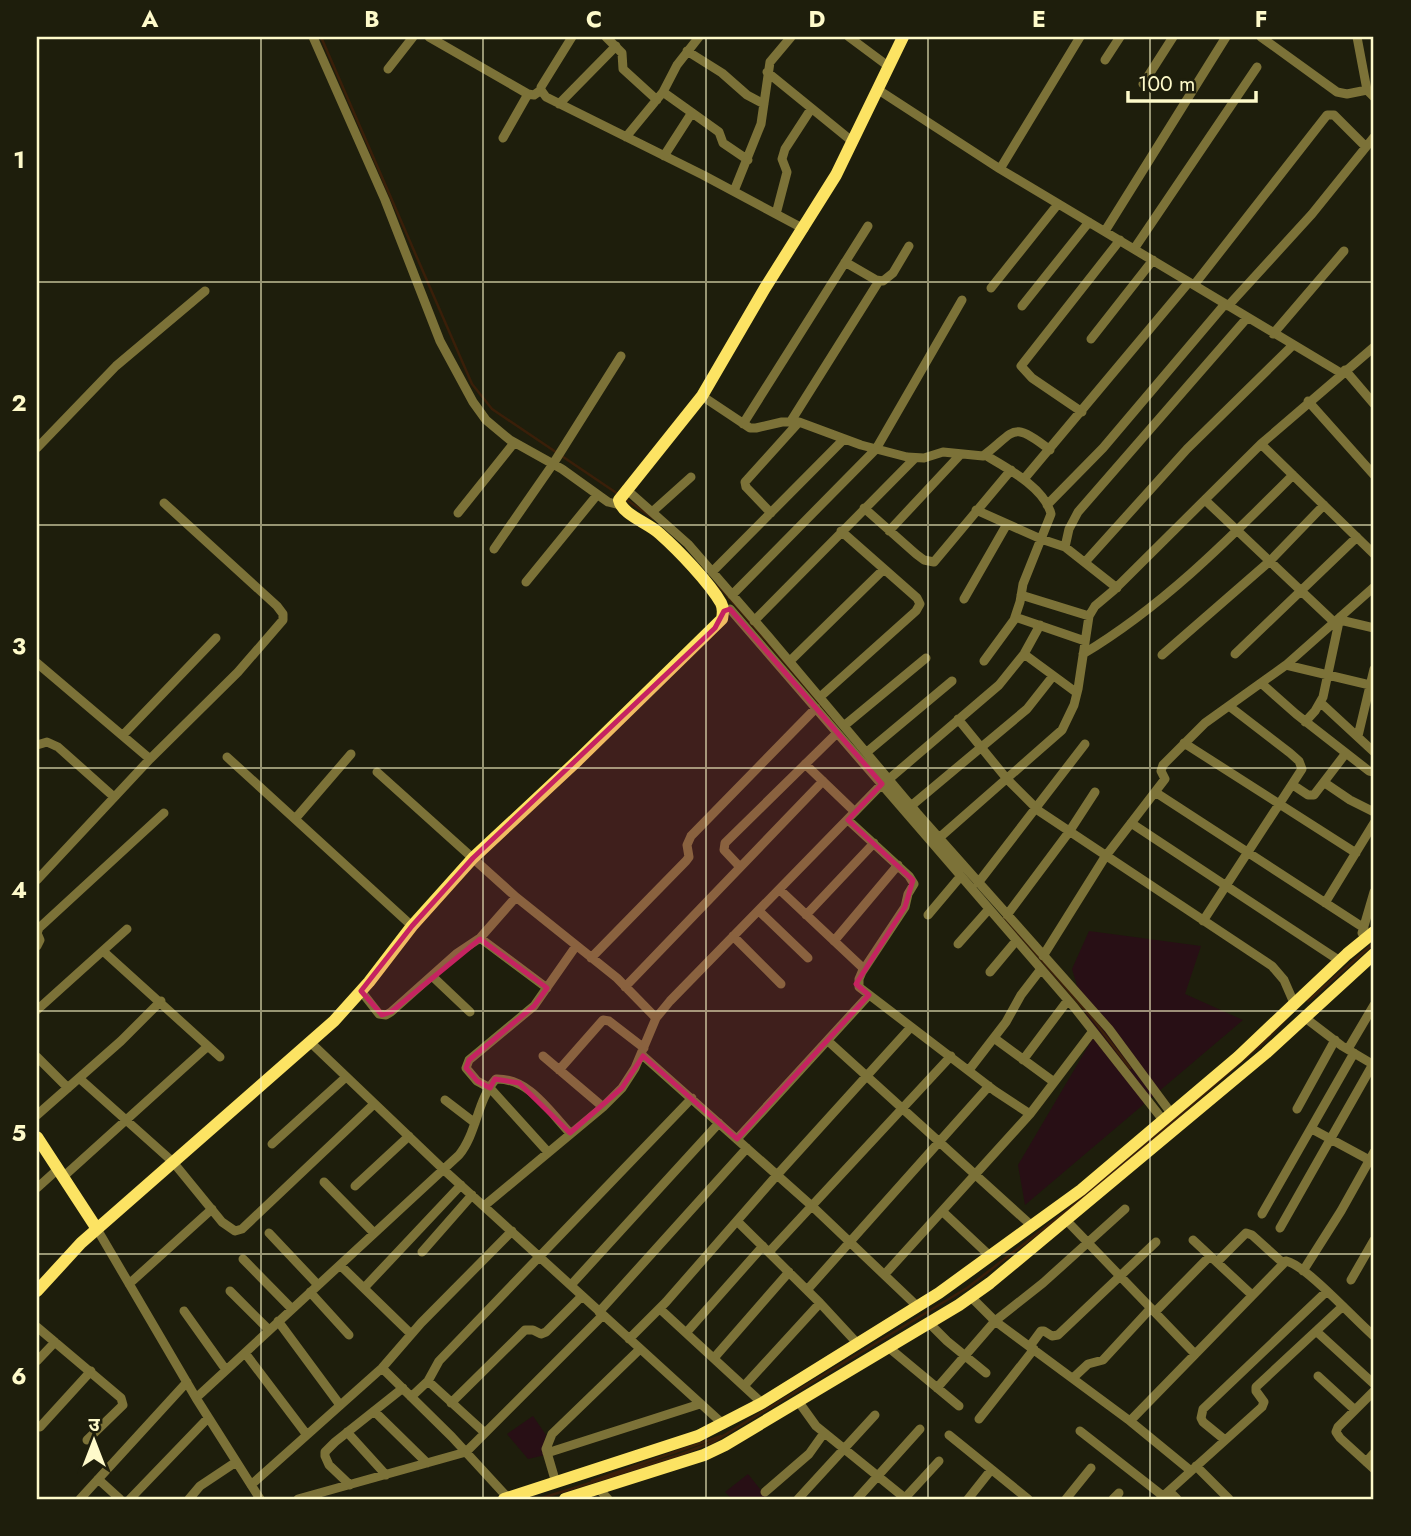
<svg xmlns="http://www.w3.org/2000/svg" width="1411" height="1536" font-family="Jost,'Noto Sans Devanagari',sans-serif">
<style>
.green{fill:#280f15}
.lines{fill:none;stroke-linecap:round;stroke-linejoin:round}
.stream{stroke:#3a1f09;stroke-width:2.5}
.street{stroke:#7c7238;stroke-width:9}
.secondary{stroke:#fce363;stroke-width:12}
.marked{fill:#c52361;fill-opacity:0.2;stroke:#c52361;stroke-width:5;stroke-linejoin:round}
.grid{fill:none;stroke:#fefaca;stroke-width:2;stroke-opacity:0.55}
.neatline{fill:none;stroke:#fefaca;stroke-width:2.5}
.grid-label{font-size:23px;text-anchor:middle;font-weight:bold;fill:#fefaca}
</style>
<rect width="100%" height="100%" fill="#1e1e0c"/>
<path class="green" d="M1089 931 1201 946 1185 994 1243 1020 1025 1205 1018 1165 1093 1038 1072 969Z
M533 1416 546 1435 544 1443 545 1455 528 1459 507 1434Z
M748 1474 768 1499H732L725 1492Z"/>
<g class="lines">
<path class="stream" d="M321 37 472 384 492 409 618 494
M624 498 653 518
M718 585 837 724
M1004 917 1092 1018 1130 1068
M1308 1001 1374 943
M592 1481 721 1436
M542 1498 679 1455 713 1442 967 1288 1069 1209 1142 1148 1266 1040 1286 1019"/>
<path class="street" d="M313 37 385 200 440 341 473 402 486 420 510 440 562 469 608 502 620 505
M429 37 528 94 534 95 541 90
M572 37 541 87V90L546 97 703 175 804 229
M606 37 622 53 623 69 657 100
M849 37 888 66
M1261 37 1337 92 1347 94 1367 90
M1357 37 1367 90 1374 97
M687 51 722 73 747 95 764 104
M1105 60 1120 37
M388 69 413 37
M767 72 853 142
M1143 84 1173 37
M877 89 1000 169 1341 373
M663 92 719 132 723 143 748 160
M559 104 616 46
M626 137 663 92 677 65 699 37
M503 138 528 94
M664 156 691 114
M1000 169 1080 37
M734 191 761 124 770 62 791 37
M776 214 787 172 782 159 785 149 811 109
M1105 231 1226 37
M1134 249 1257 67
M845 262 876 280 883 281 893 273 909 246
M1194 285 1327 115H1334L1366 147
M991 288 1058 204
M1022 306 1089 222
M1228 306 1312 214 1374 137
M1273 334 1344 251
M1091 339 1153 260
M1345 370 1374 404
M702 396 750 428H756L782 422H799L861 445 907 457 924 458 943 452 983 456C1015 433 1010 418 1050 450
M1308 401 1374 475
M1082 412 1032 378 1021 366 1120 240
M791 421 879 281
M743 424 868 226
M1261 444 1374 554
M37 448 116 366 205 291
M1024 479 1189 282
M626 489 688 544 768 636 917 813 1109 1029 1171 1113
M1205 500 1334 622
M1047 505 1103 448 1225 304
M864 508 916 554 924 560 934 562 1011 470
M976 510 1041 539 1065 547 1117 588
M652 512 691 477
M458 513 514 443
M771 513 746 487 745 482 799 422
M889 531 960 455
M1065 547 1069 529 1078 512 1247 318
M494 549 553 464 621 356
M1086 561 1187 449 1293 345
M712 572 844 439
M526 582 597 495
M732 595 876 449 962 300
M1021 595 1089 616
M964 599 1007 524
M730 609 1074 1007 1163 1120
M1015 617 1085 641
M1340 620 1374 628
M754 621 915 458
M1024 654 1077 693
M1083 654C1163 606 1228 540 1293 475
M1235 654 1357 537
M1162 655 1270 561 1324 505
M790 661 884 569
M984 661 1014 620 1020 602 1023 584 1051 514C1045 488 1007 468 985 455
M37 663 150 759
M1286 665 1374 686
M1261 683 1296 714 1369 771 1374 772
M820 697 916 611 920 604 917 598 841 531
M1321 703 1374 752
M958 719 1007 779 1039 811 1272 966 1284 980 1294 1003
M1305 722 1315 711 1323 697 1340 617
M845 725 926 658
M123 735 216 638
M1358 736 1374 669
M1184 743 1356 853
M37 745 47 742 58 747 114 797
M867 752 952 681
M227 757 412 926
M805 764 855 812
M377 772 516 897 617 978 656 1018
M889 779 999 685 1024 654 1040 625
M1325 783 1350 800 1374 812
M1293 785 1308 795H1314L1346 753
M1155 792 1364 928
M911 806 1027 709 1053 676
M295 819 351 754
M848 820 909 876 914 884 908 894 905 907 862 972 859 979V987L995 1091 1030 1114
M1131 823 1340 961
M939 838 1062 730 1074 705 1078 689 1089 616 1095 606 1114 590 1261 444 1374 347
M740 867 724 850 725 843 837 733
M37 880 150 759 238 672 283 620V614L277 606 164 503
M978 883 1085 744
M780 890 864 969
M1325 903 1374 823
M759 911 808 958
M806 915 874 843
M928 915 960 877
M1007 915 1069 832 1095 792
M1203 921 1302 769 1299 761 1290 753 1229 706
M37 933 39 928 164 813
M37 933 40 940 37 946
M1362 933 1374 892
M733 936 781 984
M480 938 547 988
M834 941 898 865
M958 944 989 909
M103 951 220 1057
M1043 956 1105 857 1165 779 1161 771 1163 765 1205 723 1286 665 1374 587
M591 958 686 861 689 857 687 845 691 836 816 708
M990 972 1016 941
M432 976 470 1012
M625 987 823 781
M361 991 379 1014 386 1015 391 1012 456 954 480 938 516 897
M37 1010 127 929
M1304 1017 1342 1046 1374 1065
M994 1038 1054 1082
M828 1041 1032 1226
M310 1042 444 1170 723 1424 720 1425
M1348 1049 1374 1005
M641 1054 813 1207 917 1306
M543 1056 603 1107
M37 1057 68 1088
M1023 1060 1068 1000
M559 1070 603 1020 609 1021 644 1048
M969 1070 1006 1022 1021 995 1041 969
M79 1078 173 1162 222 1222 235 1231 242 1229 374 1104
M445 1100 475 1123
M1297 1109 1335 1040
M37 1115 121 1041 161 1001
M1312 1129 1373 1162
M737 1139 869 995
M272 1144 346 1077
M547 1151 490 1088 477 1081 466 1068 469 1060 534 1006 576 946
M63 1177 208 1046
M324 1182 374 1233
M355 1186 409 1136
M37 1188 58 1169
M484 1206 603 1107 622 1088 635 1068 656 1018 670 1001 882 784
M942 1211 990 1256
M1262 1214 1354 1053
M737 1221 820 1303 857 1343
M1067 1221 1195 1354
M1280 1228 1373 1064
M97 1229 196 1398 260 1499
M269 1233 318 1285
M1193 1240 1252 1295
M422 1252 472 1195
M769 1252 951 1056
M243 1259 292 1309
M1217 1262 1246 1233 1252 1235 1283 1263
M340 1265 411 1334
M1303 1271 1341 1211 1374 1152
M885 1274 1030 1114 1093 1031
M1351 1280 1374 1240
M129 1284 212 1209
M571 1285 719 1123
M364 1288 461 1185
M807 1290 989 1086
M230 1291 269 1330
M310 1292 349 1335
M971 1297 995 1321 1130 1421 1191 1471
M660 1309 762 1403
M184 1311 226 1370
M599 1312 747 1148
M1155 1312 1210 1256
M278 1321 340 1405
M929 1323 947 1341 986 1373
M37 1327 121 1398 123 1405 87 1440
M1316 1331 1374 1384
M686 1333 763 1246
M629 1339 666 1302 777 1175 911 1027
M1030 1346 1041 1331H1044L1052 1336 1058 1335 1156 1242
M888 1347 959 1406
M245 1353 307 1435
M714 1358 789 1272
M37 1361 55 1342
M382 1368 452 1437 508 1498
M1318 1376 1355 1410
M1073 1378 1088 1364 1103 1360 1151 1308
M428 1381 485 1433
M744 1386 820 1303
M937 1388 995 1321 1043 1283 1125 1209
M1374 1391 1338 1427 1336 1432 1340 1438 1374 1469
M411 1397 428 1381 439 1361 692 1098
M196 1398 459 1155C477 1133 477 1100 496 1079 529 1078 549 1111 570 1133
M798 1401 816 1426 906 1499
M451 1403 525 1330H533L541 1334 546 1332 582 1296
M374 1411 427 1463
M979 1419 1034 1349
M1130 1421 1286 1261C1306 1265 1355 1320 1374 1336
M40 1427 91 1371
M1080 1431 1163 1496
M347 1432 386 1475
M949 1435 1028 1499
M1225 1440 1203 1422 1201 1418 1203 1409 1327 1291
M547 1453 700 1404
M1366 1462 1374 1453
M1196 1466 1229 1499
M98 1479 120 1499
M556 1483 546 1449 552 1434 640 1349
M251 1485 382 1368 421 1323 512 1231
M350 1485 329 1465 325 1456V1452L335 1442 403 1388
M599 1489 608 1499
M1169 1491 1177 1499
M765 1492 809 1454 824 1433
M80 1499 187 1382
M130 1499 208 1418
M189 1499 200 1486 236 1462
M298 1499 466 1452 603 1315
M798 1499 875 1415
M857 1499 920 1429
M904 1499 939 1461
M968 1499 991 1470
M1066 1499 1091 1468
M1113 1499 1119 1493
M1160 1499 1262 1407 1264 1402 1256 1391V1387L1343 1306"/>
<path class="secondary" d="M37 1137 97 1229
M37 1291 81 1243 334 1021 369 982 412 926 473 858 578 760 722 619C723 613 724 609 721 603 709 582 678 550 660 534 649 523 622 515 619 500L702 396 765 288 836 175 903 37
M504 1499 698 1436 762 1403 939 1293 1081 1190 1238 1057 1347 954 1374 932
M565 1499 704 1455 725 1445 959 1305 990 1283 1266 1053 1374 954"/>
</g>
<path class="marked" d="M730 609 882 784 848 820 913 880 905 907 856 984 869 995 737 1139 643 1056 622 1088 570 1133 519 1083 495 1079 490 1088 477 1081 466 1068 469 1060 534 1006 547 988 480 939 391 1012 382 1015 361 991 412 926 473 858 715 628 724 611Z"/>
<path class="grid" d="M261 37V1499M483 37V1499M706 37V1499M928 37V1499M1150 37V1499M37 282H1374M37 525H1374M37 768H1374M37 1011H1374M37 1254H1374"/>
<rect width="1411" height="1536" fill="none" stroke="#1e1e0c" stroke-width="77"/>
<g transform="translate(94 1441)" stroke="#1e1e0c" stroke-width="5" paint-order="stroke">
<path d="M0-5L12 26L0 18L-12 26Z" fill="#fefaca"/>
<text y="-10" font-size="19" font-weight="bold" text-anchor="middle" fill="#fefaca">उ</text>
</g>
<path d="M1128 91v10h128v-10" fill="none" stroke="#fefaca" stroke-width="3.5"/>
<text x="1138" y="91" font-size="21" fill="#fefaca" stroke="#1e1e0c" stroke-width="5" paint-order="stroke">100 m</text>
<rect x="38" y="38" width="1334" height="1460" class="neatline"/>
<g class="grid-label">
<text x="150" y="27">A</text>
<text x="372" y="27">B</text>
<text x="594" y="27">C</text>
<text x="817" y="27">D</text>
<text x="1039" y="27">E</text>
<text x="1261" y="27">F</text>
<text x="19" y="168">1</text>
<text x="19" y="411">2</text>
<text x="19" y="654">3</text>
<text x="19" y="898">4</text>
<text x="19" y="1141">5</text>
<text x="19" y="1384">6</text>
</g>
</svg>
